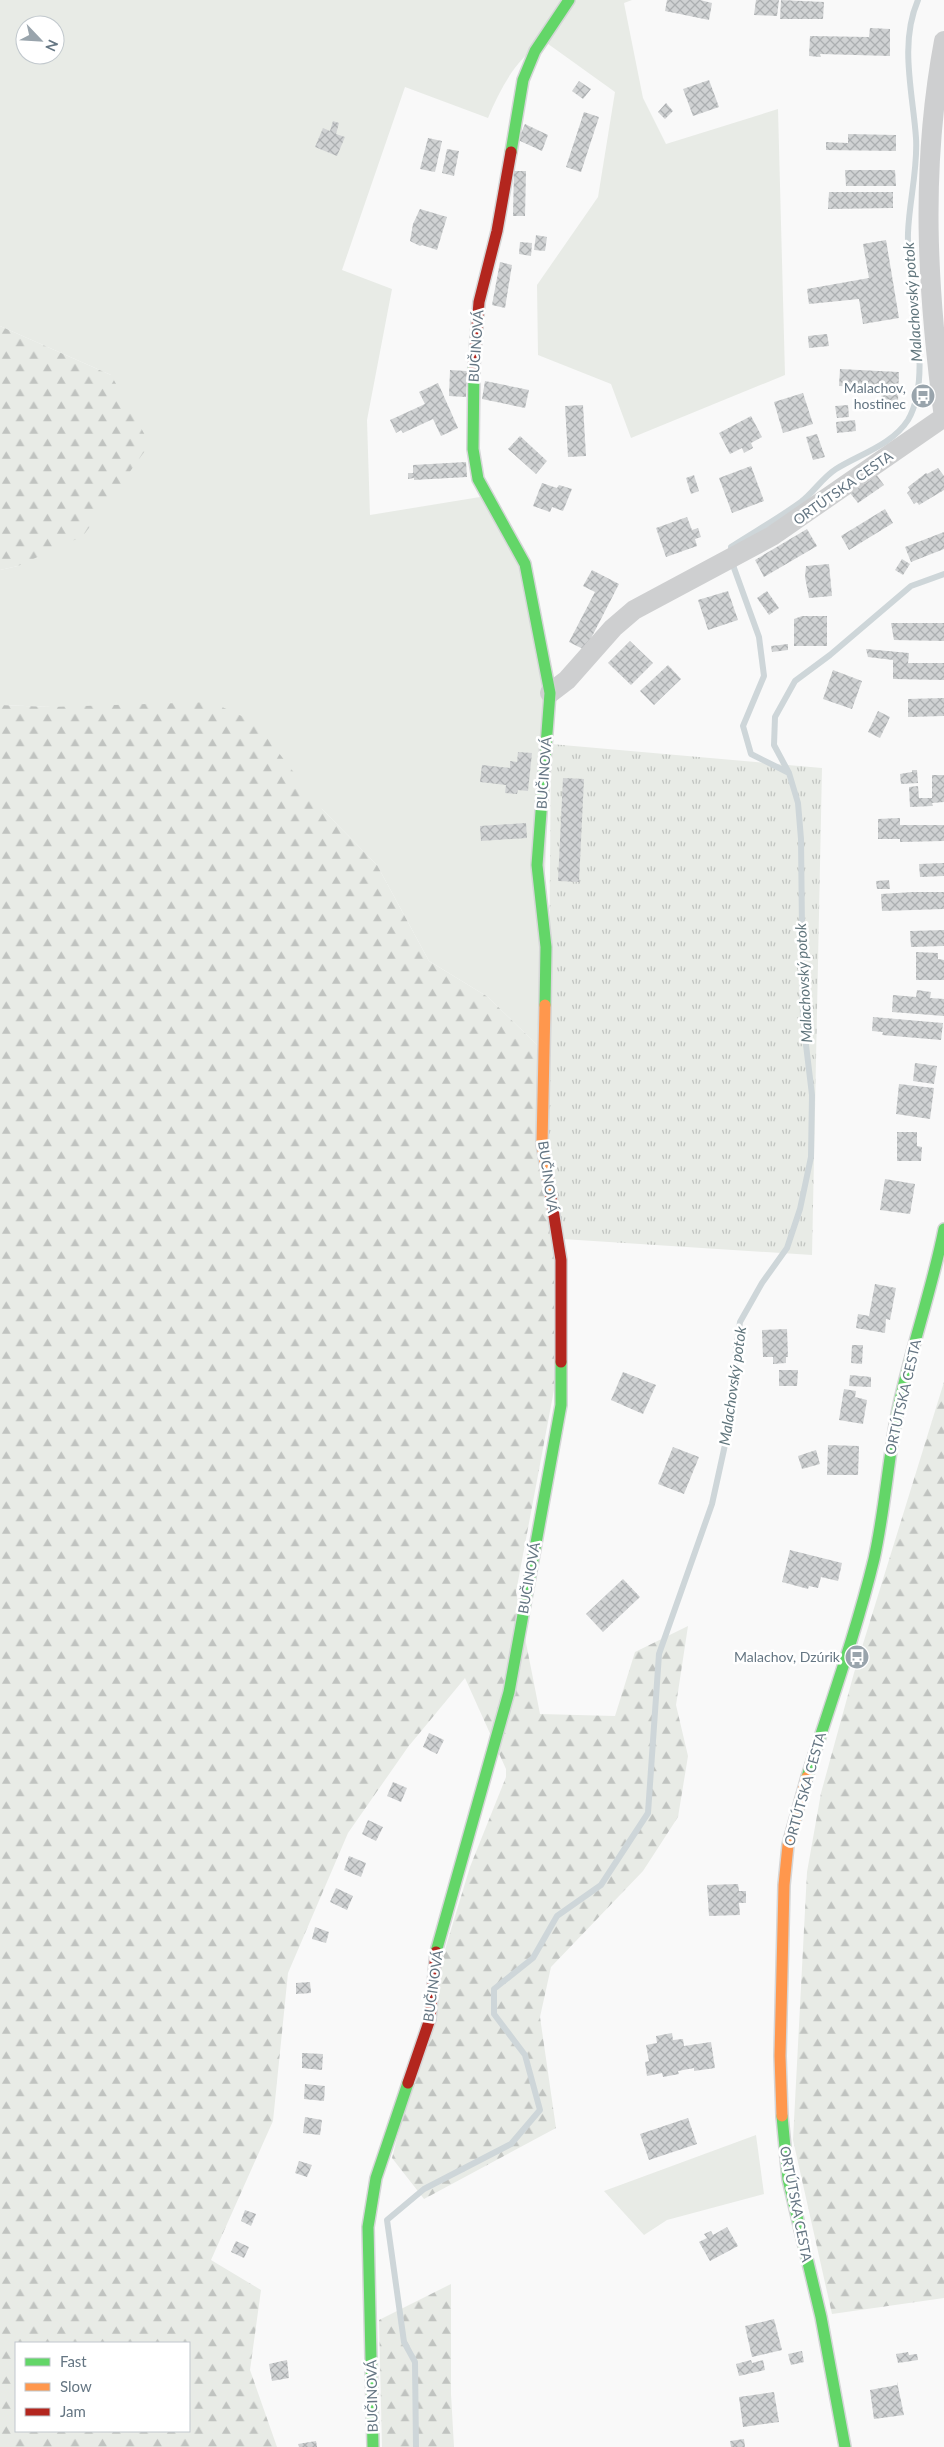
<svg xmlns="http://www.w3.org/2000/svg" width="944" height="2447" font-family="Lato,sans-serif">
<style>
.grass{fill:#e8ebe6;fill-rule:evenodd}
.forest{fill:url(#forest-firs);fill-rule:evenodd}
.park{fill:url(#park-tufts)}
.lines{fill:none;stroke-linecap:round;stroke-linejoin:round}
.stream{stroke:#ced6d9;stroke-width:6}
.building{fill:url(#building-cross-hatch)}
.fast-casing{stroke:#d5d6d7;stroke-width:14}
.slow-casing{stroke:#d5d6d7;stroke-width:14}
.jam-casing{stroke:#d5d6d7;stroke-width:14}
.street{stroke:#cecfd0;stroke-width:20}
.fast{stroke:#63d668;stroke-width:11}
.slow{stroke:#ff974d;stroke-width:11}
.jam{stroke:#b3261e;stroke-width:11}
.labels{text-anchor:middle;stroke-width:5;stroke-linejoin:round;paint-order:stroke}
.street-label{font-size:14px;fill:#657683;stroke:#fff}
.poi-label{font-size:14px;fill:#657683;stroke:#fff;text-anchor:end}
.water-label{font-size:15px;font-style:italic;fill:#60757c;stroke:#fff}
</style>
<defs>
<pattern id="forest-firs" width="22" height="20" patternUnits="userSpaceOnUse" patternTransform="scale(1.25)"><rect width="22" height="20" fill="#e8ebe6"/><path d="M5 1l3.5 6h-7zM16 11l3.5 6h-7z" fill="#c0c3c0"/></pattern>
<pattern id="park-tufts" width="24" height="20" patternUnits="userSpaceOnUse" patternTransform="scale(1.25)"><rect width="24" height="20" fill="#e8ebe6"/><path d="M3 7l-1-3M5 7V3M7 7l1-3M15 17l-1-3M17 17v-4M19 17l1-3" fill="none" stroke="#c0c3c0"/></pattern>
<pattern id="building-cross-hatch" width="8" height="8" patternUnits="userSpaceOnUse" patternTransform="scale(1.25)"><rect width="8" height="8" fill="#d0d2d3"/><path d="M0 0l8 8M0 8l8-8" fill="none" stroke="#acafb1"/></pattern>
</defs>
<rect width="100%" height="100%" fill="#f9f9f9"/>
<path class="grass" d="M0 0H632L624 3 643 98 666 144 778 109 785 375 631 438 611 384 538 355 537 285 598 197 615 92 544 41C516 58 500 89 488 118L405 87 342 270 392 289 367 420 370 515 480 497 506 518 554 679 537 1045 488 997 429 961 377 865 322 809 51 707 0 705V570L18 566 111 375 0 326ZM25 25H55V55H25Z
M756 2135 764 2194 667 2220 644 2235 604 2191Z"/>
<path class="forest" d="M0 326 111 375 150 444 83 536 18 566 0 570Z
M211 702 255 722 322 809 377 865 429 961 488 997 537 1045 563 1342 516 1592 540 1714 615 1716 635 1652 688 1626 676 1705 688 1756 678 1817 643 1871 551 1967 540 2017 556 2128 424 2199 392 2158 446 1946 470 1867 506 1777V1769L465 1678 408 1747 348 1833 288 1973 273 2121 211 2260 261 2290 250 2370 277 2447H0V705L51 707ZM16 2343H189V2431H16Z
M944 1382V2298L832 2314 793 2140 807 1872 821 1793 854 1673Z
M451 2284V2394L454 2447H382L379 2320Z"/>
<path class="park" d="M551 744 822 768 812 1255 547 1238Z"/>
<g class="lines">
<path class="stream" d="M789 773 774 745 775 717 795 681 830 655 911 586 944 574
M416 2447 415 2362 404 2342 387 2220 424 2189 511 2144 540 2110 525 2055 494 2014V1989L533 1958 557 1916 601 1885 648 1813 659 1654 712 1504 732 1413 736 1351 740 1322 762 1283 787 1248 800 1209 811 1157 812 1095 803 1020 801 839 798 803 789 773 751 754 743 726 764 676 759 637 734 568 731 547C754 532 779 518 801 502 814 492 822 478 836 469 860 454 892 445 908 420 935 374 906 284 908 233 909 202 918 169 916 138 913 93 899 44 918 0"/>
</g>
<path class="building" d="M667 0H700L712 3 709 20 665 11Z
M756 0H779L777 16 754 15Z
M781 0 824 2 823 19H780Z
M870 28 890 29V56L820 54 821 57 809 56 810 36 869 37Z
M709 80 719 107 693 116 683 89Z
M579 81 591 89 583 99 572 91Z
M666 103 673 111 665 119 658 112Z
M584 112 599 117 581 172 566 167Z
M333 121 339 123 336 134 345 137 337 156 315 147 323 128 330 131Z
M525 124 548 135 542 151 518 140Z
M848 134 896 135V151L826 150V142L848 143Z
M428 138 442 141 435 172 420 169Z
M447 149 459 151 454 176 442 173Z
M845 170H895L896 186H846Z
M514 171H526L525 216H513Z
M829 192H893V208L828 209Z
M420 209 447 217 437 250 422 245 420 246 410 241 413 224Z
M536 235 547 237 545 251 534 250Z
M886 240 899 318 863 324 859 299 809 304 807 289 869 278 863 244Z
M520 242 532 243 531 256 519 254Z
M500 262 512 265 505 308 492 305Z
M827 334 829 346 809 348 808 336Z
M840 369 899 372 898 402H881L882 388 839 386Z
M450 370 467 371 466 397 449 396Z
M485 381 529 390 525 408 482 399Z
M438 383 458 428 441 436 433 419 403 433 401 430 396 433 390 420 425 404 419 392Z
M803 393 813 424 783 433 774 402Z
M583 405 586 456 568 457 565 406Z
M848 405 849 417 837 418 835 406Z
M751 416 762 437 751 443 753 448 744 453 742 448 730 454 719 433Z
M855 420 856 431 837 433 836 422Z
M817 434 825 457 813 460 806 437Z
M520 436 547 461 536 474 508 449Z
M466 462 467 477 414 480V478L408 479V473H413V465Z
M751 466 764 501 732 513 719 478Z
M938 468 944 476V490L919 505 917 502 914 504 907 493 910 490 908 487 926 473 927 474Z
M876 474 884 485 858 503 850 493Z
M694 475 699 491 691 494 686 478Z
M542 483 557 488 559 485 572 489 563 511 552 507 550 512 533 506Z
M885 509 893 523 849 550 841 536Z
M687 517 692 530 698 528 701 537 695 539 697 546 666 557 656 528Z
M807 529 817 546 764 577 755 560Z
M944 532V549L911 562 905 547Z
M902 559 910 564 903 575 895 570Z
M829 564 832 596 809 598 805 577 806 566Z
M592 570 619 584 585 650 569 642 595 592 583 586Z
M728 591 738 620 708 630 698 600Z
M767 591 779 608 769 615 757 598Z
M802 616H827V646H794V619Z
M891 623H944V641L894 640Z
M630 641 653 663 631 685 608 663Z
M788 644V650L772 652 771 646Z
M866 649 909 653 908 663H944V680L893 679V660L868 657Z
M668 665 681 679 654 705 640 691Z
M833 670 862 681 852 709 823 699Z
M944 698V716L908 717V699Z
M878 711 890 717 880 738 868 732Z
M518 752 532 753 528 791 518 790 517 794 505 793 506 785 480 782 482 765 510 768V761L517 762Z
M912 770H917L918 783 901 784 900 774 912 772Z
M932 775H944V802L932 803 933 806 910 807 909 787 918 786 919 798H932Z
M563 778 584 779 579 882 558 881Z
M900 818V825H944V841L900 842V839H878V819Z
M526 823 527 838 481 841 480 826Z
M944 863V876L920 877 919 864Z
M889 880 890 889H877L876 881Z
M913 892H944V909L882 911 881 894Z
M944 930V946L911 947 910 931Z
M916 952 938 953V959L944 960V980H916Z
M917 990 931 992 930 998 944 999V1016L892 1012 893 995 916 997Z
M873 1017 943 1023 941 1040 882 1035 883 1032 872 1031Z
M915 1063 937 1066 934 1084 913 1081Z
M899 1084 934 1088 930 1119 896 1114Z
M897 1132H917V1146L922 1147 921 1161H897Z
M885 1179 915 1184 910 1214 880 1210Z
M875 1284 896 1288 890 1320 886 1319 885 1333 856 1328 858 1314 869 1316Z
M787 1329 788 1357H786V1363L773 1364V1357H763L762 1330Z
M852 1345H863L862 1364 851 1363Z
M779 1370H798L797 1386H779Z
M623 1372 656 1385 643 1414 611 1400Z
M850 1375 871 1377V1387L849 1386Z
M844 1389 856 1391 855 1397 867 1400 863 1424 839 1420Z
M828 1445 859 1446 858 1475H827Z
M673 1447 699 1457 684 1494 658 1484Z
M816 1450 820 1464 802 1469 798 1456Z
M790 1550 842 1563 838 1581 821 1577 818 1588 809 1586 808 1589 782 1582Z
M623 1579 640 1597 603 1632 586 1614Z
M429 1733 444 1740 437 1754 423 1747Z
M393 1782 407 1788 401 1802 387 1796Z
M368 1820 383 1827 376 1841 362 1834Z
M349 1856 366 1863 361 1877 344 1870Z
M738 1884 739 1891H746V1903H739L740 1915 709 1916 707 1885Z
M336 1888 353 1896 347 1910 330 1902Z
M315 1927 329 1932 326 1943 312 1939Z
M310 1982 311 1993 296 1994V1983Z
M672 2033 673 2040 683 2039 684 2046 711 2042 715 2068 694 2071V2068L678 2071 679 2074 663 2077 662 2073 647 2076 645 2062 649 2061 646 2045 657 2043 656 2036Z
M302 2053 323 2054 322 2070 302 2068Z
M305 2084 325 2086 324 2101 304 2099Z
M305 2117 322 2120 320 2135 303 2133Z
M688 2118 697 2144 649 2160 640 2134Z
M299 2161 312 2165 307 2177 295 2173Z
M245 2210 256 2214 251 2226 241 2221Z
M727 2227 738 2246 710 2261 699 2242 707 2238 704 2234 711 2231 713 2235Z
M236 2241 249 2247 244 2258 231 2252Z
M774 2319 782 2350 752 2357 745 2326Z
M802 2351 804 2362 791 2365 788 2354Z
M908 2352 909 2355 917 2354 918 2360 898 2363 896 2354Z
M287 2360 289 2378 272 2381 269 2364Z
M751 2360 752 2363 763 2360 765 2370 739 2376 736 2364Z
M897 2382 904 2415 874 2419 870 2390 897 2385Z
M774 2392 779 2422 743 2427 739 2397Z
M744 2439 745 2447H731L730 2441Z
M316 2441 317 2447H299L298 2444Z"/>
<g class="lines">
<defs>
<path id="fast" d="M511 152 523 80 535 51 569 0
M474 365 473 449 478 479 525 564 550 693 537 865 546 947 545 1005
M807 1777C830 1705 856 1633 874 1559 885 1510 888 1459 898 1409 911 1348 932 1290 944 1229
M436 1952 509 1692 561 1405V1362
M782 2116 788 2179 821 2317 845 2447
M373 2447 368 2227 376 2178 408 2083"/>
<path id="slow" d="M545 1005 542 1144 551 1197
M782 2116 780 2056 784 1885 788 1845 807 1777"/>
<path id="jam" d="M474 365 479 302 497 231 511 152
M551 1197 561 1260V1362
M408 2083 430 2019 436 1952"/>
</defs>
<use href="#fast" class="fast-casing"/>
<use href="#slow" class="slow-casing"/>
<use href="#jam" class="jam-casing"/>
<path class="street" d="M944 41C920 169 927 289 944 418
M550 693 567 680 613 628 634 610 772 536 944 417"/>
<use href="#fast" class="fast"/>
<use href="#slow" class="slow"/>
<use href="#jam" class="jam"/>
</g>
<defs>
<symbol id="bus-disc" viewBox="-11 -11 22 22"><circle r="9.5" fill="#99a4ac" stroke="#fff"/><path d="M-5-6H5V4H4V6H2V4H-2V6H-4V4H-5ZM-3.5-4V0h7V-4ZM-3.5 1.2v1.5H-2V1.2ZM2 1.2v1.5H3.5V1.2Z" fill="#fff"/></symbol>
</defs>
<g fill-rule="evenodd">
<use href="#bus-disc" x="909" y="382" width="28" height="28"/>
<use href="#bus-disc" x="843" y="1643" width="28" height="28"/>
</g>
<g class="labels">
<g class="street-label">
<text transform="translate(476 346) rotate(-86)" y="5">BUČINOVÁ</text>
<text transform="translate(843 488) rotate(-35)" y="5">ORTÚTSKA CESTA</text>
<text transform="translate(544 773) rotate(-86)" y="5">BUČINOVÁ</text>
<text transform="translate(548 1177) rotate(82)" y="5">BUČINOVÁ</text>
<text transform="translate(903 1397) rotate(-77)" y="5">ORTÚTSKA CESTA</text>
<text transform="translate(529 1578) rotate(-80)" y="5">BUČINOVÁ</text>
<text transform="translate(805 1789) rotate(-74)" y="5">ORTÚTSKA CESTA</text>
<text transform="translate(433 1986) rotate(-82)" y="5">BUČINOVÁ</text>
<text transform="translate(796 2204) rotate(79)" y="5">ORTÚTSKA CESTA</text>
<text transform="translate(372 2396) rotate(-91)" y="5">BUČINOVÁ</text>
</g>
<g class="poi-label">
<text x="906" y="393">Malachov,<tspan x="906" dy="16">hostinec</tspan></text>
<text x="840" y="1662">Malachov, Dzúrik</text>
</g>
<g class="water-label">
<text transform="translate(913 302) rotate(-94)" y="5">Malachovský potok</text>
<text transform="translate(804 983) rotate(-93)" y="5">Malachovský potok</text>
<text transform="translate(733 1386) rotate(-82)" y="5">Malachovský potok</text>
</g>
</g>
<rect x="15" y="2342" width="175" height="90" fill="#ffffff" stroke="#c1c8cd"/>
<rect x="25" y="2358" width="25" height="8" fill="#63d668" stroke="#c1c8cd"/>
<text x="60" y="2367" font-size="15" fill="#657683">Fast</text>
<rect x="25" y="2383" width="25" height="8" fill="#ff974d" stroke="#c1c8cd"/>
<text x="60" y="2392" font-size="15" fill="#657683">Slow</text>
<rect x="25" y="2408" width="25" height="8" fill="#b3261e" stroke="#c1c8cd"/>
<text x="60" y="2417" font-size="15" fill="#657683">Jam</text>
<g transform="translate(40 40) rotate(115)"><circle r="24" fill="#ffffff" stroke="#c1c8cd"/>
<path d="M0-4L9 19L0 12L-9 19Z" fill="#99a4ac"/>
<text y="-8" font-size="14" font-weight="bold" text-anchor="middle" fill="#657683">N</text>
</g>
</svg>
